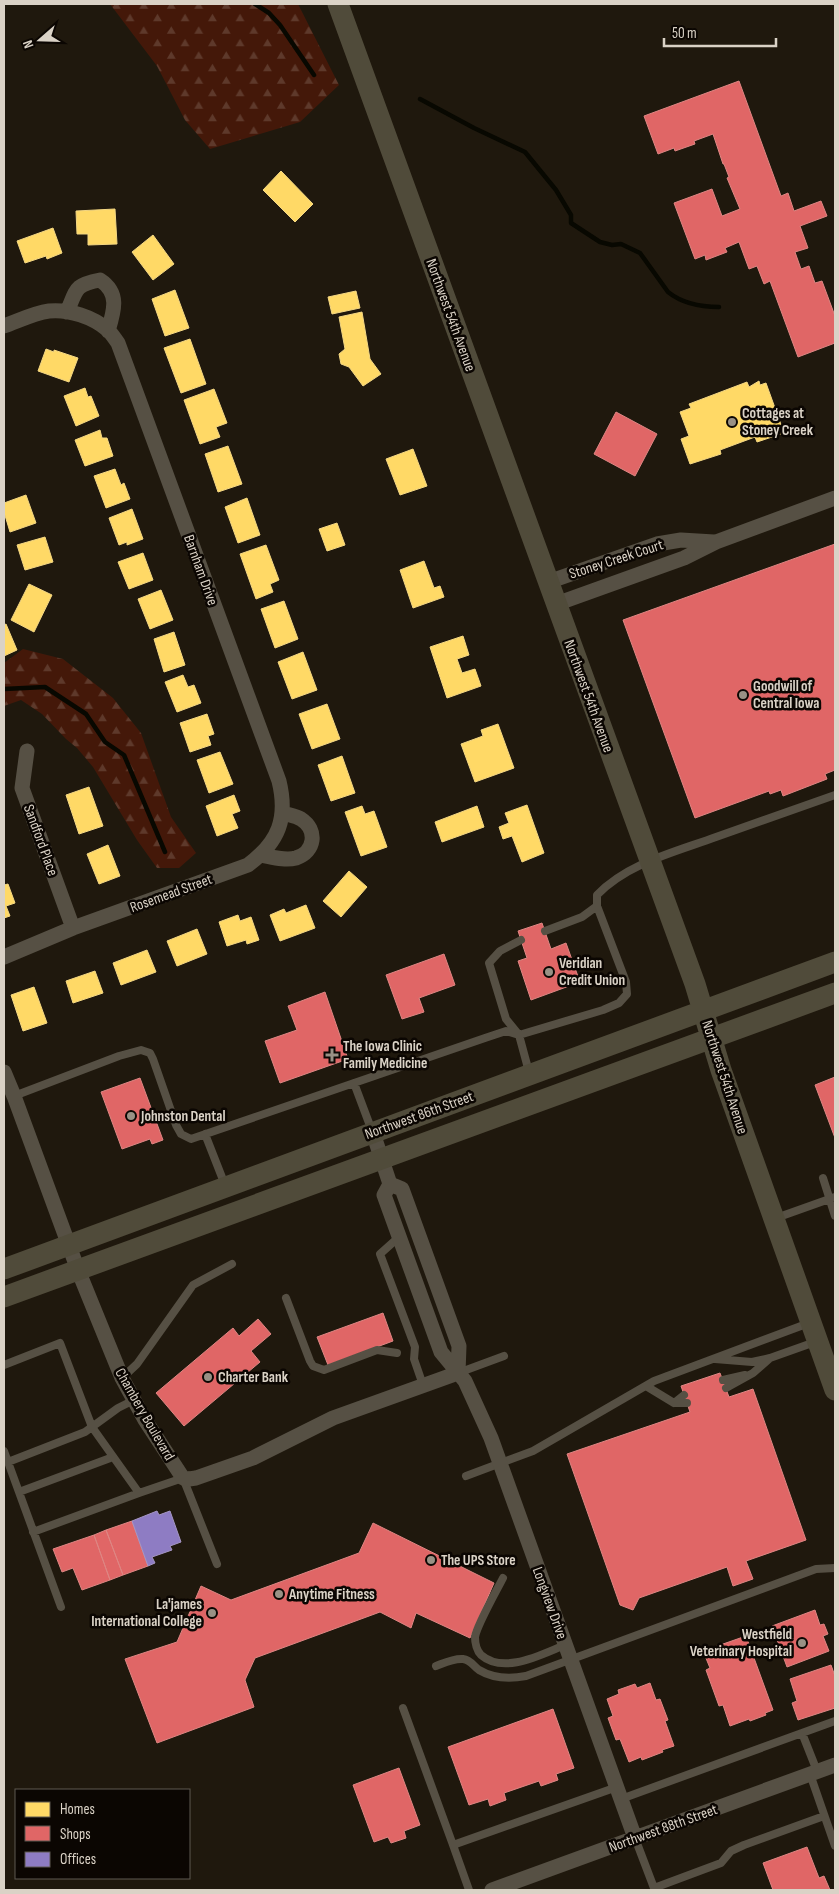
<svg xmlns="http://www.w3.org/2000/svg" width="839" height="1894" font-family="'Sofia Sans Condensed',sans-serif">
<style>
.forest{fill:url(#forest-firs)}
.homes{fill:#ffd966;stroke:#f4d783}
.shops{fill:#e06666;stroke:#de8683}
.offices{fill:#8e7cc3;stroke:#a596c4}
.lines{fill:none;stroke-linecap:round;stroke-linejoin:round}
.stream{stroke:#080801;stroke-width:4.5}
.lane{stroke:#565044;stroke-width:8}
.street{stroke:#565044;stroke-width:15}
.secondary{stroke:#504b3a;stroke-width:21}
.poi-dot{fill:#999185;stroke:#0b0602;stroke-width:2}
.labels{text-anchor:middle;stroke-width:5;stroke-linejoin:round;paint-order:stroke}
.street-label{font-size:15px;fill:#dad2c6;stroke:#0b0602}
.poi-label{font-size:15px;font-weight:bold;fill:#dad2c6;stroke:#0b0602;text-anchor:start}
</style>
<defs>
<pattern id="forest-firs" width="22" height="20" patternUnits="userSpaceOnUse" patternTransform="scale(1.25)"><rect width="22" height="20" fill="#441809"/><path d="M5 1l3.5 6h-7zM16 11l3.5 6h-7z" fill="#5e392b"/></pattern>
</defs>
<rect width="100%" height="100%" fill="#1f180d"/>
<path class="forest" d="M110 4H298L339 85 300 122 210 149 185 120 157 66Z
M23 649 63 659 113 698 141 733 171 817 196 853 179 868H157L137 840 93 767 77 748 66 739 42 714 21 700 4 706V663Z"/>
<path class="homes" d="M281 171 313 204 295 222 263 190Z
M115 209 117 244 88 245V234H77L76 211Z
M53 228 62 253 47 259 46 256 25 263 17 241Z
M153 235 174 264 153 280 132 252Z
M175 290 189 328 165 336 152 299Z
M356 291 360 308 332 314 328 297Z
M362 312 370 359 381 374 363 386 349 367 341 364 339 354 345 349 339 317Z
M190 339 206 384 181 393 164 348Z
M46 349 54 352V350L78 358 69 382 38 371Z
M759 381 760 385 766 383 784 433 757 442 755 437 720 450 721 454 690 464 681 439 689 436 680 412 691 408 689 404 747 382 749 387Z
M85 388 88 397 91 396 99 416 76 426 64 396Z
M214 389 227 423 216 427 220 437 200 444 184 400Z
M100 430 102 438H107L113 456 85 466 75 440Z
M228 446 242 484 218 492 205 454Z
M413 449 427 486 400 495 386 459Z
M115 469 121 485 124 483 130 499 106 508 94 476Z
M26 495 36 523 10 532 4 512V503Z
M247 498 260 535 238 543 225 507Z
M132 509 143 539 127 545V542L119 545 109 518Z
M337 523 345 545 327 551 319 529Z
M45 537 53 562 25 570 17 545Z
M266 545 279 580 270 584 273 592 256 599 240 554Z
M143 553 153 580 129 589 118 562Z
M424 561 434 588 440 586 444 597 413 608 400 570Z
M29 584 52 595 34 632 11 620Z
M161 590 173 620 150 629 138 599Z
M284 601 298 639 275 648 261 609Z
M6 624 17 650 4 656V625Z
M174 632 185 665 164 672 154 639Z
M463 636 469 655 457 659 462 673 475 669 481 686 447 698 430 647Z
M303 652 317 690 292 699 278 662Z
M183 675 188 687 194 685 201 703 177 712 165 682Z
M327 704 340 739 312 749 299 714Z
M207 714 214 734 208 736 211 745 190 752 180 723Z
M498 724 514 768 475 782 461 744 483 736 481 730Z
M220 752 233 784 209 793 197 760Z
M342 756 355 793 331 801 318 765Z
M89 787 103 826 79 834 66 795Z
M234 795 240 811 232 814 238 828 217 836 206 806Z
M527 805 544 853 522 862 512 836 503 839 499 827 509 823 505 813Z
M362 806 365 814 374 811 387 847 361 856 345 812Z
M477 806 484 827 442 842 435 822Z
M108 845 120 876 99 884 87 854Z
M349 871 367 887 341 917 323 901Z
M8 884 15 903 6 906 10 916 4 918V885Z
M306 905 315 928 280 941 270 915 284 909 286 913Z
M238 915 240 921 251 917 259 940 247 944 246 940 227 946 219 922Z
M197 929 207 954 177 966 167 941Z
M147 950 156 972 121 985 113 963Z
M95 971 103 993 73 1003 66 981Z
M34 987 47 1023 23 1031 11 995Z"/>
<path class="shops" d="M739 81 781 196 788 193 794 211 821 201 827 216 800 226 808 248 795 252 801 269 809 266 815 283 822 281 835 316V343L798 357 770 281 764 284 757 266 749 269 739 242 725 248 727 252 706 260 705 255 695 259 674 203 712 189 722 216 740 209 727 178 729 177 724 164H723L713 134 694 141 695 144 675 151 674 148 658 154 644 116Z
M616 412 657 434 635 476 594 454Z
M835 544V770L825 774 827 779 783 796 781 790 770 794 769 791 695 818 623 620Z
M542 923 551 949 566 943 580 982 531 1000 518 961 527 958 518 931Z
M444 954 455 985 419 998 424 1012 402 1019 386 975Z
M325 992 348 1059 280 1083 265 1041 297 1030 288 1006Z
M835 1077V1138L815 1085Z
M140 1078 163 1140 152 1144 150 1139 122 1149 101 1092Z
M383 1313 393 1341 328 1365 317 1337Z
M258 1319 271 1334 251 1351 260 1362 184 1426 156 1393 233 1328 239 1336Z
M720 1373 729 1397 753 1389 806 1540 746 1561 753 1579 733 1586 727 1567 639 1598 633 1610 620 1605 567 1454 690 1412 681 1386Z
M132 1521 148 1566 123 1575 106 1530Z
M373 1523 494 1583 470 1638 416 1613 411 1628 380 1612 255 1658 245 1680 254 1707 157 1743 125 1659 177 1642 201 1586 231 1600 359 1553Z
M106 1530 123 1575 110 1580 94 1535Z
M94 1535 110 1580 82 1590 73 1568 62 1572 53 1549Z
M815 1610 820 1625 824 1624 828 1634 823 1636 829 1651 787 1667 772 1626Z
M746 1636 773 1710 765 1713 766 1715 750 1721 749 1719 730 1726 723 1705 719 1706 706 1670 710 1668 703 1651Z
M831 1665 835 1676V1708L798 1720 792 1703 797 1701 790 1679Z
M650 1683 656 1700 660 1699 668 1720 665 1721 674 1746 662 1750 663 1752 642 1760 641 1757 629 1762 620 1739 616 1740 608 1718 613 1716 607 1699 619 1694 618 1690 635 1684 637 1688Z
M553 1709 574 1768 556 1774 558 1780 541 1786 539 1781 504 1793 506 1800 490 1806 488 1799 469 1805 448 1747Z
M399 1768 420 1825 404 1831 406 1838 391 1843 388 1837 374 1842 353 1785Z
M807 1847 819 1878 824 1876 830 1890H773L763 1863Z"/>
<path class="offices" d="M157 1511 159 1515 170 1511 181 1542 170 1546 172 1550 152 1557 155 1563 148 1566 132 1521Z"/>
<g class="lines">
<path class="stream" d="M255 4 269 13 280 25 314 75
M420 99 474 128 525 152 556 190 571 215V223L600 242 612 245 621 244 640 253 668 292C683 304 701 307 719 307
M4 689 45 687 86 714 105 742 124 755 165 852"/>
<path class="lane" d="M545 931 582 917 597 906
M521 940 500 951 489 963 506 1019 519 1035 529 1072
M354 1083 372 1131
M14 1096 119 1056 141 1050 150 1053 153 1059 176 1125 181 1134 191 1139 485 1038 506 1031 519 1035 603 1010 619 1003 627 994 626 982 597 906V895C628 863 675 852 716 837 756 823 796 809 835 795
M205 1134 225 1185
M823 1178 835 1216
M776 1218 835 1197
M399 1237 380 1254 415 1347 414 1359 423 1385
M286 1298 310 1361 313 1366 324 1370 377 1350 397 1353
M715 1359 752 1362 770 1358 815 1342
M4 1365 60 1343 92 1427 139 1493 183 1478 217 1564
M458 1373 504 1356
M122 1378 137 1364 193 1285 232 1264
M723 1380 745 1375
M646 1386 674 1403H687
M726 1388 753 1373 769 1359
M674 1403 684 1395
M4 1451 8 1462 85 1432 118 1408 134 1400
M8 1462 61 1607
M466 1476 533 1451 654 1381 809 1323
M19 1492 113 1457
M33 1532 139 1493
M503 1578C497 1590 477 1625 475 1637 475 1643 477 1651 481 1655 504 1675 542 1654 565 1645
M436 1666C444 1663 454 1658 463 1659 471 1660 473 1666 479 1670 494 1679 510 1679 526 1676L816 1569 835 1568
M403 1708 453 1845
M802 1733 817 1771
M810 1774 835 1846
M621 1799 835 1721
M635 1838 654 1888 721 1863 731 1851 744 1845 824 1816
M469 1890 453 1845 617 1787"/>
<path class="street" d="M67 312C77 289 74 285 100 280 120 293 114 311 108 331
M4 326C18 321 34 313 49 311 69 309 93 317 108 330 112 334 115 339 118 343L279 781C288 818 279 842 248 865L73 928 4 957
M548 582 657 544 681 540 714 542
M556 604 684 558 716 542 835 498
M27 751 22 788 73 928
M261 855C272 857 285 861 296 858 315 852 318 830 301 819 296 816 289 815 283 813
M4 1072 14 1096 78 1270 122 1378 145 1420 183 1478 189 1479 196 1478 253 1458 333 1418 458 1373
M373 1133 390 1184 384 1195 441 1352 465 1381 491 1438 635 1838
M390 1184 402 1189 459 1346 458 1373
M492 1890 835 1765"/>
<path class="secondary" d="M338 4 695 984 721 1070 835 1390
M4 1269 835 962
M4 1297 835 993"/>
</g>
<g class="poi-dot">
<circle cx="732" cy="422" r="5"/>
<circle cx="743" cy="695" r="5"/>
<circle cx="549" cy="972" r="5"/>
<path d="M329.5 1047.5h5v5h5v5h-5v5h-5v-5h-5v-5h5z"/>
<circle cx="131" cy="1116" r="5"/>
<circle cx="208" cy="1377" r="5"/>
<circle cx="431" cy="1560" r="5"/>
<circle cx="279" cy="1594" r="5"/>
<circle cx="212" cy="1613" r="5"/>
<circle cx="802" cy="1643" r="5"/>
</g>
<g class="labels">
<g class="street-label">
<text transform="translate(451 315) rotate(70)" y="5">Northwest 54th Avenue</text>
<text transform="translate(616 559) rotate(-18)" y="5">Stoney Creek Court</text>
<text transform="translate(201 570) rotate(70)" y="5">Barnham Drive</text>
<text transform="translate(589 696) rotate(70)" y="5">Northwest 54th Avenue</text>
<text transform="translate(41 840) rotate(70)" y="5">Sandford Place</text>
<text transform="translate(171 893) rotate(-20)" y="5">Rosemead Street</text>
<text transform="translate(725 1077) rotate(72)" y="5">Northwest 54th Avenue</text>
<text transform="translate(419 1115) rotate(-20)" y="5">Northwest 86th Street</text>
<text transform="translate(145 1414) rotate(60)" y="5">Chambery Boulevard</text>
<text transform="translate(550 1603) rotate(70)" y="5">Longview Drive</text>
<text transform="translate(663 1828) rotate(-20)" y="5">Northwest 88th Street</text>
</g>
<g class="poi-label">
<text x="742" y="418">Cottages at<tspan x="742" dy="17">Stoney Creek</tspan></text>
<text x="753" y="691">Goodwill of<tspan x="753" dy="17">Central Iowa</tspan></text>
<text x="559" y="968">Veridian<tspan x="559" dy="17">Credit Union</tspan></text>
<text x="343" y="1051">The Iowa Clinic<tspan x="343" dy="17">Family Medicine</tspan></text>
<text x="141" y="1121">Johnston Dental</text>
<text x="218" y="1382">Charter Bank</text>
<text x="441" y="1565">The UPS Store</text>
<text x="289" y="1599">Anytime Fitness</text>
<text x="202" y="1609" text-anchor="end">La'james<tspan x="202" dy="17">International College</tspan></text>
<text x="792" y="1639" text-anchor="end">Westfield<tspan x="792" dy="17">Veterinary Hospital</tspan></text>
</g>
</g>
<rect width="839" height="1894" fill="none" stroke="#dad2c6" stroke-width="10"/>
<rect x="15" y="1789" width="175" height="90" fill="#0b0602" stroke="#5e5850"/>
<rect x="25" y="1802" width="25" height="15" fill="#ffd966" stroke="#5e5850"/>
<text x="60" y="1814" font-size="15" fill="#dad2c6">Homes</text>
<rect x="25" y="1826" width="25" height="15" fill="#e06666" stroke="#5e5850"/>
<text x="60" y="1839" font-size="15" fill="#dad2c6">Shops</text>
<rect x="25" y="1852" width="25" height="15" fill="#8e7cc3" stroke="#5e5850"/>
<text x="60" y="1864" font-size="15" fill="#dad2c6">Offices</text>
<g transform="translate(40 40) rotate(250)" stroke="#0b0602" stroke-width="4" paint-order="stroke">
<path d="M0-4L9 19L0 12L-9 19Z" fill="#dad2c6"/>
<text y="-8" font-size="14" font-weight="bold" text-anchor="middle" fill="#dad2c6">N</text>
</g>
<path d="M664 38v8h112v-8" fill="none" stroke="#dad2c6" stroke-width="2.5"/>
<text x="672" y="38" font-size="15" fill="#dad2c6" stroke="#0b0602" stroke-width="4" paint-order="stroke">50 m</text>
</svg>
